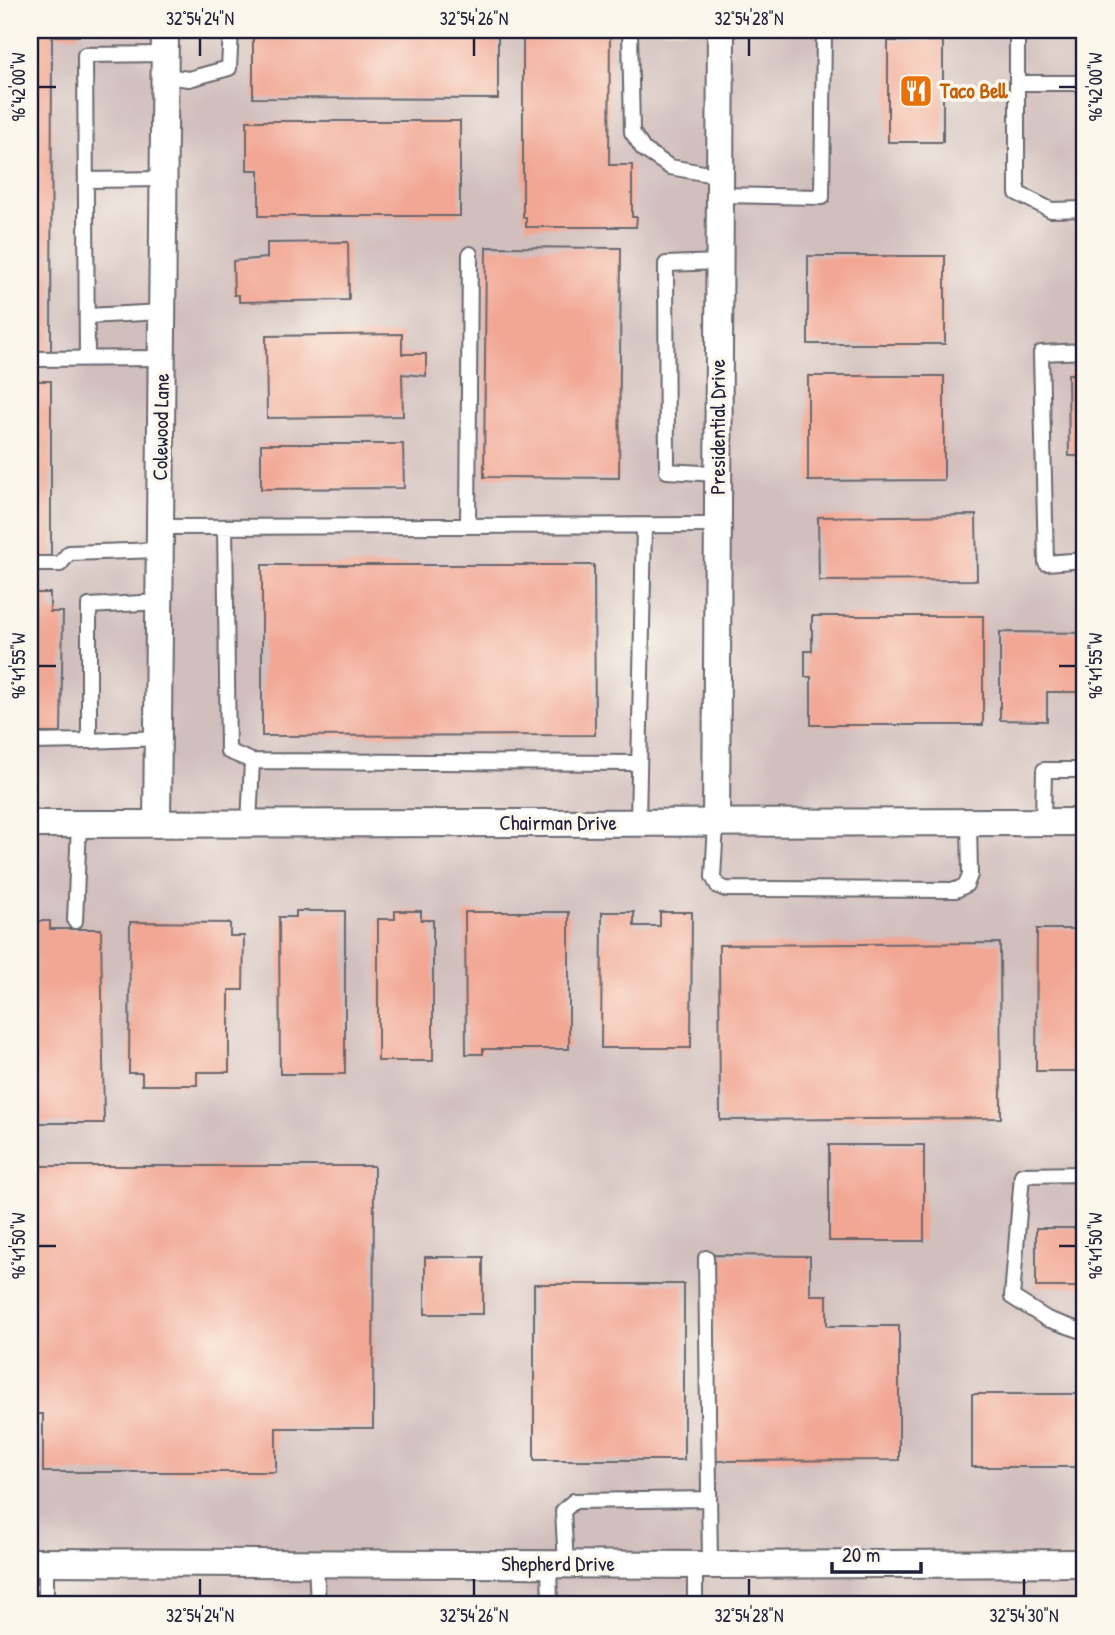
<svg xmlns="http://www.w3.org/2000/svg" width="1115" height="1635" font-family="'Patrick Hand',sans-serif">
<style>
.industrial{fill:#d1bfbe}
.building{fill:#f2a794}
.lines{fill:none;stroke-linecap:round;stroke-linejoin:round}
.lane-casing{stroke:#6a676e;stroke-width:18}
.street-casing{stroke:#6a676e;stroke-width:30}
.lane{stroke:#fff;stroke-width:14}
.street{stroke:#fff;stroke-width:26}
.ticks{fill:none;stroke:#22223b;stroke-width:2.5}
.labels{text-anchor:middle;stroke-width:7;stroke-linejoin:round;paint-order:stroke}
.food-label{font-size:21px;font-weight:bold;fill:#c56008;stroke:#fbf7ec;text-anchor:start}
.street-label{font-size:21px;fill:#22223b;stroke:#fbf7ec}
.neatline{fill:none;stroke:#22223b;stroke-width:2.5}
.ticks-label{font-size:18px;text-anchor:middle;fill:#22223b}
</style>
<rect width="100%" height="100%" fill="#fbf7ec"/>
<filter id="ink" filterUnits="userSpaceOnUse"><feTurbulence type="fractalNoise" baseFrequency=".0143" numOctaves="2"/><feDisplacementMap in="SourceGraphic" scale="14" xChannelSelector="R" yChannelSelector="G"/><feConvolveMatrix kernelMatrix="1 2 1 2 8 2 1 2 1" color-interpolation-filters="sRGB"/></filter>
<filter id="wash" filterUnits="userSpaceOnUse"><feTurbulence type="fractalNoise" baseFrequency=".00686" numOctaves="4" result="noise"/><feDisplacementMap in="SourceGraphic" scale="28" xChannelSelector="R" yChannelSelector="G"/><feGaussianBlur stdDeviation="1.57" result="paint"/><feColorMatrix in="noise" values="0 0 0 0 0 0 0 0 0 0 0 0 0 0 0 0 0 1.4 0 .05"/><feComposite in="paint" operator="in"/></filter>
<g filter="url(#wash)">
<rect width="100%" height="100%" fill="#f0e8cd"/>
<path class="industrial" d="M30 30H1085V1605H30Z"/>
<g id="blocks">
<path class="building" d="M30 30H79V36H52L51 353H30Z
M253 30H498V99L253 98Z
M523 30H610L609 165H632V217H637L636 227H526V217H523Z
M888 41H943V142H888Z
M247 121H460V216H259V170H247Z
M348 242 349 300 239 302V295H234L233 261 267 258V243Z
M486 247 621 248 619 478 484 477Z
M808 256H945V344H808Z
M402 334V354H426V376L402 374 403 416 267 418 266 336Z
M1068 374H1085V456H1069Z
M808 376H944V480L808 481Z
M30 381H51V558H30Z
M261 444H403L404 488 261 489Z
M976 515 977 580 819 581 818 517Z
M262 565H594L595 735 262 736Z
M30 593H50V612H63L61 733H30Z
M812 616H983V725H811V677H805V651H812Z
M1000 632 1085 633V692H1047V721L1000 720Z
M296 911H345V1074H280L279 917H296Z
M395 911H421V920H433V1061H378V919H395Z
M465 912H569V1049H483V1054H466Z
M602 912H634V926H660V912H692L691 1048H601Z
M30 921H50V929H101L104 1123H30Z
M130 922 230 923V936H244L243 990H229V1072H197V1085H142V1073H129Z
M1037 929H1085V1071H1036Z
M1000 943 1001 1118 720 1120 719 945Z
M829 1145H924V1241H829Z
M30 1166H374L373 1428H276V1472H43V1414H30Z
M1036 1228H1085V1287H1036Z
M713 1255 810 1256V1295H827V1326H899V1460L713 1461Z
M425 1257H483V1314H425Z
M534 1284H684V1460H534Z
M972 1394H1085V1467H972Z"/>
</g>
</g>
<g filter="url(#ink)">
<use href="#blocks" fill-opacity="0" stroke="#6a676e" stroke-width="2"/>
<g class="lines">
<defs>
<path id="lane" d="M630 30 632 132 643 149 670 167 720 176
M1017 30V193L1051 210 1085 209
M165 76 189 79 229 68 231 30
M1017 83H1085
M86 180 164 179
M720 195 822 197 824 30
M88 316 162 312
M1085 351 1041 353 1046 563 1085 560
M87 358 85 55 165 54
M30 359 162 358
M718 474 667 471 666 264 719 262
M468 526 470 254
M160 527 717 525
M225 527 228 751 252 761 249 824
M30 564H60L69 553 160 550
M89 741 159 738
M30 742 89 741V606L159 602
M252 761 638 763
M1043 822 1044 770H1085
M638 823 644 526
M716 824 713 877 718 886 726 889 956 890 966 885 970 875 969 823
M75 921 79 824
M1085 1174 1022 1175 1012 1297 1047 1319 1085 1332
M706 1258 710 1565
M46 1562V1605
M316 1563 318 1605
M549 1564 550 1605
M566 1564 563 1511 574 1501 709 1499
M695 1565V1605"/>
<path id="street" d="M30 824 1085 822
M157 824 165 30
M716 824 721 30
M30 1562 710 1565 1085 1563"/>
</defs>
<use href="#lane" class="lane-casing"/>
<use href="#street" class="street-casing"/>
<use href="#lane" class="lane"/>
<use href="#street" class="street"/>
</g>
</g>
<path class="ticks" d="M200 38V56M474 38V56M749 38V56M38 87H56M1059 87H1076M38 666H56M1059 666H1076M38 1246H56M1059 1246H1076M200 1579V1596M474 1579V1596M749 1579V1596M1024 1579V1596"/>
<defs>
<symbol id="restaurant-square" viewBox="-11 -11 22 22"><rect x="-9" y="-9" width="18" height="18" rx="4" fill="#e8710a" stroke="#fbf7ec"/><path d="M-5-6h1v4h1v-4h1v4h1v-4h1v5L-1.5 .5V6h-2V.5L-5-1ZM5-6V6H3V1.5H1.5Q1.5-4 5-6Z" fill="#fff"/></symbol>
</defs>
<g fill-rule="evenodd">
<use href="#restaurant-square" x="897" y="72" width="38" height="38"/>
</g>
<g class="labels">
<g class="food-label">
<text x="940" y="98">Taco Bell</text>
</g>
<g class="street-label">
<text transform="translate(161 427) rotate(-89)" y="7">Colewood Lane</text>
<text transform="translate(718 427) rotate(-90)" y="7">Presidential Drive</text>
<text x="558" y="830">Chairman Drive</text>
<text x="558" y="1571">Shepherd Drive</text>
</g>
</g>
<rect width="1115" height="1635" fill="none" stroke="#fbf7ec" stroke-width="77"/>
<path d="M832 1562v10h89v-10" fill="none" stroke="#22223b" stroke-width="3.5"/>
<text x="842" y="1562" font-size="21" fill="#22223b" stroke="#fbf7ec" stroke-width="5" paint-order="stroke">20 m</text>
<rect x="38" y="38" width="1038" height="1558" class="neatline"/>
<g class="ticks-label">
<text x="200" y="25">32°54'24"N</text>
<text x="474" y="25">32°54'26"N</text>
<text x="749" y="25">32°54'28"N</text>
<text transform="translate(1096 87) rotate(-90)" y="6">96°42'00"W</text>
<text transform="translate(19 87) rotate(-90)" y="6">96°42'00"W</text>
<text transform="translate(19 666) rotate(-90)" y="6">96°41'55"W</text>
<text transform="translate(1096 666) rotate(-90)" y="6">96°41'55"W</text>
<text transform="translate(19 1246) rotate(-90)" y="6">96°41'50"W</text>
<text transform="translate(1096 1246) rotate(-90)" y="6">96°41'50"W</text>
<text x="200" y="1622">32°54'24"N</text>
<text x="474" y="1622">32°54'26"N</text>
<text x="749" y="1622">32°54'28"N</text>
<text x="1024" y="1622">32°54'30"N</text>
</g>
</svg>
